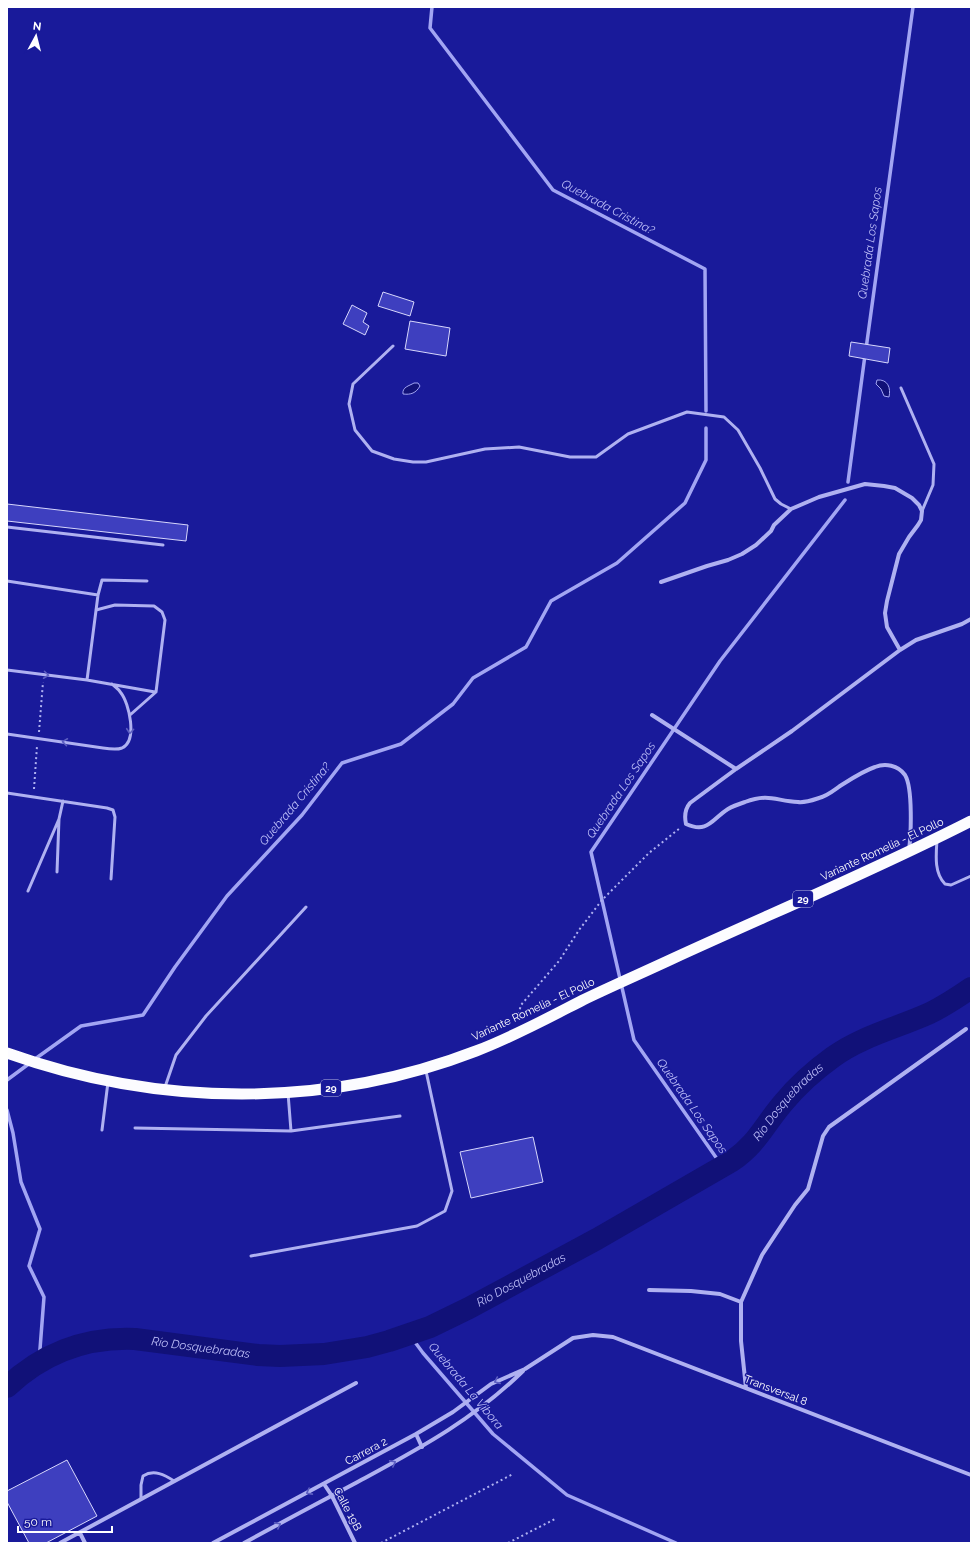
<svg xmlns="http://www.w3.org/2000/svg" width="978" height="1550" font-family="Raleway,sans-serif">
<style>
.water{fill:#111178;stroke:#a2a5f3}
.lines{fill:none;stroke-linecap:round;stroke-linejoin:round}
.stream{stroke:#a2a5f3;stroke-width:3.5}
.river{stroke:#111178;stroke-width:22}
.building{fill:#3e3fbf;stroke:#d7d7fc}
.path{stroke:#afb1f1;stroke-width:2;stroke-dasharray:2 3;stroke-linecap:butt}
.service{stroke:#afb1f1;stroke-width:3}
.minor{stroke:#afb1f1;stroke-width:4}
.trunk{stroke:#fcfcff;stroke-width:11}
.oneway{stroke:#5c5ec1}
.labels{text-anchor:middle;stroke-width:3;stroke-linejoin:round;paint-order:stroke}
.shield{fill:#191a9a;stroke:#babae1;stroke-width:1}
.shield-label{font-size:10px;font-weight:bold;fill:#fff}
.street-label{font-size:11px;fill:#fff;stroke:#191a9a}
.water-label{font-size:12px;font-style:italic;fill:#bcbdf8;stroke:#191a9a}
</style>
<rect width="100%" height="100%" fill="#191a9a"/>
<path class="water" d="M877 380C888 379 891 388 889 397L884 396 881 389 876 384Z
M414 383H418L420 386C416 393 411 395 403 394 402 387 409 386 414 383Z"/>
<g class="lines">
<path class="stream" d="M432 7 430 28 553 190 705 269 706 411
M866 349 913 7
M848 482 865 355
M35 1059 81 1026 143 1015 175 967 227 896 302 815 342 763 401 744 453 704 473 678 526 647 551 601 617 563 685 503 706 460V428
M7 1080 30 1063
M7 1110 13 1133 21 1182 40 1229 29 1266 44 1297 39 1362
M722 1166 634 1040 591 852 720 661 845 500
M409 1334 423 1353 493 1434 567 1495 676 1543"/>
<path class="river" id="s1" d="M7 1387C43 1353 86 1337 135 1339L258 1355 280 1356 324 1354 367 1347 389 1341 430 1327 469 1308 597 1239 732 1161C758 1143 764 1125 784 1102 798 1085 815 1070 833 1057 862 1036 897 1028 930 1013 944 1006 958 997 971 988"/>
</g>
<path class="building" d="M383 292 414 302 410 316 378 306Z
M352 305 367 313 363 322 369 326 365 335 343 324Z
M410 321 450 328 446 356 405 349Z
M851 342 890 348 888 363 849 356Z
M7 504 188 525 186 541 7 521Z
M533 1137 543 1182 471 1198 460 1152Z
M67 1460 97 1516 46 1543H29L7 1502V1491Z"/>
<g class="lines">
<path class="path" d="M39 732 43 682
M34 789 37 746
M520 1019 519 1012 521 1005 559 961 579 930 602 900 649 853 680 828
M381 1543 513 1474
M508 1543 555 1519"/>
<path class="service" d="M393 346 353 384 349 404 355 430 372 451 394 459 413 462H426L485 449 519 447 570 457H596L628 434 687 412 724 417 738 430 760 468 775 499 781 504 791 509
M901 388 934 464 933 485 922 511
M7 527 163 545
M7 581 98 595 87 680
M98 595 102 580 147 581
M96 610 115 605 154 606 162 612 165 620 156 692 130 715
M7 670 87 680 155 692
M7 734 103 748C109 749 117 750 122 748 138 741 129 703 121 693 119 689 115 687 112 684
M7 793 107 808 113 810 115 817 111 879
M937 840C936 855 934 873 945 884L951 885 971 876
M57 872 59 819 63 801
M28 891 59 819
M165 1087 176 1055 206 1016 306 907
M288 1093 291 1131
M135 1128 291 1131 400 1116
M102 1130 108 1082
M251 1256 417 1226 445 1211 452 1191 426 1071
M141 1498V1485L143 1476C154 1469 165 1475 174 1481"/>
<path class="minor" d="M661 582 707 566 728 560 742 554 756 545 771 531 774 525 791 509 819 497 865 484 884 486 895 488 912 498 919 505 922 511 921 520 918 525 909 537 899 554 887 601 885 613 887 627 900 650
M652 715 736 769
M909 850C911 835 913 788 905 775 898 765 885 763 875 767 863 771 851 779 840 786 833 791 827 796 819 798 813 800 805 803 798 802 776 801 769 793 745 802 739 804 733 806 728 809 712 819 708 834 686 824 684 815 685 809 690 803L736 769 792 731 900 650 916 640 962 624 971 619
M649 1290 691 1291 720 1294 741 1302
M746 1388 741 1341V1302L762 1255 795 1205 808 1189 823 1136 829 1127 966 1029
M416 1434 422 1447
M324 1484 332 1496 355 1543
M80 1533 85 1543
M60 1543 356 1383
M213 1543 416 1434 453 1412 491 1384 525 1369 573 1338 593 1335 613 1337 971 1475
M244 1543C284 1521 324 1500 365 1478 424 1446 475 1418 523 1371"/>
<path class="trunk" d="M7 1053C158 1107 326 1109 476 1051 513 1037 548 1018 583 1000 612 986 642 973 672 959 772 913 873 871 971 821"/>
</g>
<defs><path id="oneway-chevron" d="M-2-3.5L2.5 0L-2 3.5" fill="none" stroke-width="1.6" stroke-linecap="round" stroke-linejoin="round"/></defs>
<g class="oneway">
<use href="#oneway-chevron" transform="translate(46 675) rotate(7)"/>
<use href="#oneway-chevron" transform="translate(130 731) rotate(95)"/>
<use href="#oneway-chevron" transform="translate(65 742) rotate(-172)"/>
<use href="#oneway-chevron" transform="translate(497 1381) rotate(156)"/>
<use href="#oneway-chevron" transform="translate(393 1463) rotate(-28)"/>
<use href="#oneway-chevron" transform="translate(309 1492) rotate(152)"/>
<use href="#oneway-chevron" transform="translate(278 1525) rotate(-28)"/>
</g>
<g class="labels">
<g class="shield">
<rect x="793" y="891" width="20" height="16" rx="3"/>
<rect x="321" y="1080" width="20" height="16" rx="3"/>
</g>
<g class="shield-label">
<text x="803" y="903">29</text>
<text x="331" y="1092">29</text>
</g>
<g class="street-label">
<text transform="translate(882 849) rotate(-25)" y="4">Variante Romelia - El Pollo</text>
<text transform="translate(533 1009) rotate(-25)" y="4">Variante Romelia - El Pollo</text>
<text transform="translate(776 1390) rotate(21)" y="4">Transversal 8</text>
<text transform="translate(366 1451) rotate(-28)" y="4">Carrera 2</text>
<text transform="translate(348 1509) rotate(62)" y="4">Calle 19B</text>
</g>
<g class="water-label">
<text transform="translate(608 207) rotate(28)" y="4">Quebrada Cristina?</text>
<text transform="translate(870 243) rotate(-82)" y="4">Quebrada Los Sapos</text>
<text transform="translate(621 790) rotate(-56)" y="4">Quebrada Los Sapos</text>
<text transform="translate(295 804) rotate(-50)" y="4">Quebrada Cristina?</text>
<text dy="4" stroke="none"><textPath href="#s1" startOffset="867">Río Dosquebradas</textPath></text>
<text transform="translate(692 1106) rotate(55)" y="4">Quebrada Los Sapos</text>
<text dy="4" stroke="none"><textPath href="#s1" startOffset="543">Río Dosquebradas</textPath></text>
<text dy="4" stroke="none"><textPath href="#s1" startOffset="207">Río Dosquebradas</textPath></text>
<text transform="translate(466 1386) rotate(50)" y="4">Quebrada La Vibora</text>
</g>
</g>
<rect width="978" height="1550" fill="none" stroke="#ffffff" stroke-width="16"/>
<g transform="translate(36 36) rotate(7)" stroke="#191a9a" stroke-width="3" paint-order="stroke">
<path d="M0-3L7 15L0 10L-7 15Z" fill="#ffffff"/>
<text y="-6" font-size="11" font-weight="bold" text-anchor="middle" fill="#ffffff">N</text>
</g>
<path d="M18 1526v6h94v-6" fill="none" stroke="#ffffff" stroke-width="2"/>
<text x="24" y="1526" font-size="12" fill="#ffffff" stroke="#191a9a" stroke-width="3" paint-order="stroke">50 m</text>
</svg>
